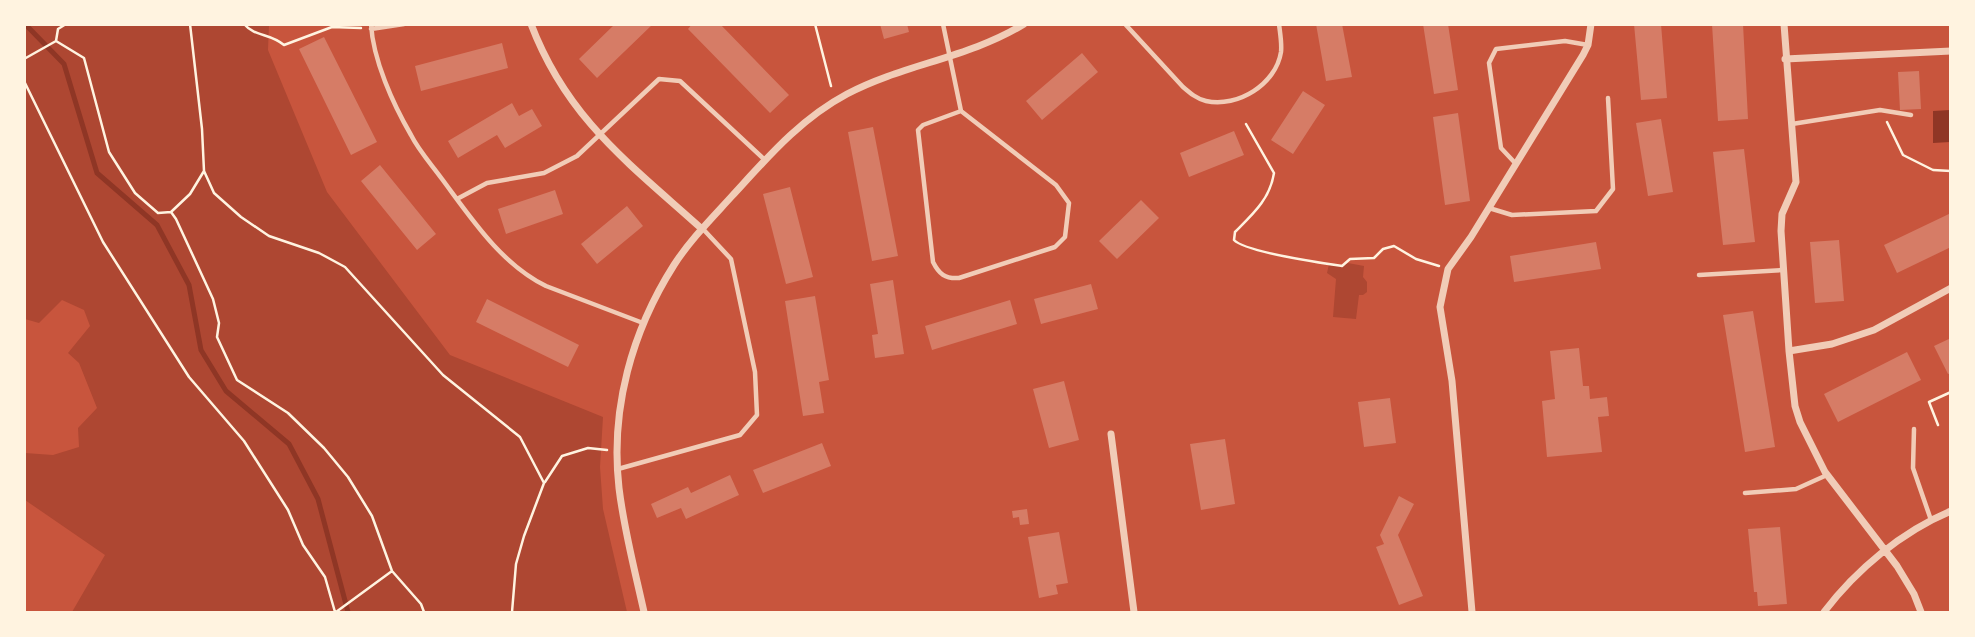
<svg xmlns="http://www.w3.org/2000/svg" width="1975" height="637" font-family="'Space Grotesk',sans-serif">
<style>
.green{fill:#ae4732}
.water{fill:#8f3625}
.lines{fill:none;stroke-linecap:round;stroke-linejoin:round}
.stream{stroke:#8f3625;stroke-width:5}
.building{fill:#d67c66}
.path{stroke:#fff3e0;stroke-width:2.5}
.service{stroke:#f1ccb7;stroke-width:4.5}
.minor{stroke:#f1ccb7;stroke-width:7}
</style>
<rect width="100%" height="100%" fill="#c8553d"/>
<path class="green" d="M25 25H269L268 50 327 192 450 355 603 417 600 467 603 509 627 612H72L105 555 25 500V453L53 455 79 447 78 428 97 408 79 363 68 353 90 326 84 310 62 300 39 323 25 319Z
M1348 263 1364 266 1363 277 1367 282V292L1363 295H1359L1356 319 1333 317 1336 279 1327 273 1329 264 1342 265Z"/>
<path class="water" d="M1950 110V142L1933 143V111Z"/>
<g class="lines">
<path class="stream" d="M25 24 64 64 97 173 157 225 189 285 201 350 226 391 289 444 318 499 348 612"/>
</g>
<path class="building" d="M615 24H653L597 78 579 59Z
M692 24H720L789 95 770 113 688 29Z
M880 24H907L909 32 884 39Z
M1316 24H1342L1352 77 1326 81Z
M1423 24H1448L1458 90 1434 94Z
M1634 24H1661L1667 98 1641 100Z
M1712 24H1743L1748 119 1718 121Z
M324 37 377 142 351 155 299 49Z
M502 43 508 68 421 91 415 66Z
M1082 53 1098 72 1042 120 1026 101Z
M1919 71 1921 109 1900 110 1898 72Z
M1303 91 1325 105 1293 154 1271 140Z
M512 103 519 116 532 109 542 126 505 148 497 135 458 158 448 141Z
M1458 113 1470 201 1445 205 1433 117Z
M1661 119 1673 192 1648 196 1636 123Z
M873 127 898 256 872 261 848 132Z
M1234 131 1244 155 1189 177 1180 153Z
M1744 149 1755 242 1723 245 1713 152Z
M380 165 436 234 417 250 361 181Z
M790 187 813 277 786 284 763 194Z
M555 190 563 214 506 234 498 209Z
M1141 200 1159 218 1117 259 1099 241Z
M627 206 643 226 597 264 581 244Z
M1951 213V247L1897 273 1884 245Z
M1839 240 1844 301 1815 303 1810 242Z
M1596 242 1601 269 1514 282 1510 256Z
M893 280 904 354 875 358 872 335 878 334 870 284Z
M1091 284 1098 309 1041 324 1034 299Z
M815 296 829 380 819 382 824 413 803 416 785 301Z
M487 299 579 345 568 367 476 322Z
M1010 300 1017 324 932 350 925 326Z
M1753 311 1775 447 1745 452 1723 315Z
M1951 338V373L1948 374 1934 346Z
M1579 348 1583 386H1589L1590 399 1607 397 1609 416 1598 417 1602 452 1547 457 1542 401 1555 399 1550 351Z
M1907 352 1921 380 1838 422 1824 394Z
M1064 381 1079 440 1049 448 1033 389Z
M1390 398 1396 443 1364 447 1358 402Z
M1225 439 1235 504 1201 510 1190 444Z
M822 443 831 466 763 493 753 470Z
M730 475 739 495 686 519 681 508 657 518 651 504 688 487 691 493Z
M1399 496 1414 504 1398 535 1423 596 1399 605 1376 547 1384 544 1380 535Z
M1027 509 1029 524 1020 525 1019 517 1013 518 1012 511Z
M1780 527 1787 604 1758 606 1757 592H1754L1748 529Z
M1059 532 1068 583 1056 585 1058 594 1039 598 1028 537Z"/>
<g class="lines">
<path class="path" d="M66 24 58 29 56 41 84 58 109 152 135 193 158 213 171 212 176 219 213 299 219 323 217 337 237 380 288 413 324 448 348 477 372 516 392 571 421 604 424 612
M190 24 202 129 204 171 214 193 241 217 269 236 319 253 345 267 443 375 520 437 544 483 524 536 516 564 512 612
M244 24C255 37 270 33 284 45L332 27 361 28
M815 24 831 86
M24 59 56 41
M24 81 103 242 189 377 244 441 288 510 303 545 325 577 335 612
M1887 122 1903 155 1933 170 1951 171
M1246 124 1274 173C1270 199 1253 214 1235 232L1234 240C1245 252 1322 263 1342 266L1350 259 1374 258 1383 249 1394 246 1416 259 1439 266
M171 212 190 194 204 171
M1938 425 1929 402 1951 392
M545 482 562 456 588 448 607 450
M336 612 392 571"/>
<path class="service" d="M371 24C373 60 393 104 411 135 419 151 432 165 442 179 471 218 501 264 546 286L643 323
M943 24 961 111
M1125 24 1183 87C1190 93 1197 99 1206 101 1238 108 1276 84 1281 52 1282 43 1280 33 1279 24
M371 29 404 24
M961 111 1056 185 1069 203 1065 237 1055 247 959 278C945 279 939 274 933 262L918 130 923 125Z
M1792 124 1880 110 1911 115
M1516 164 1501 148 1489 63 1496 49 1565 41 1588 45
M457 199 487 183 544 173 577 156 659 79 680 81 765 160
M1489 208 1512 215 1596 211 1613 189 1608 98
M1699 275 1783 270
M1914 429 1913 468 1931 520
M618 469 740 435 757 415 755 372 731 259 703 229
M1745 493 1796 489 1827 475"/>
<path class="minor" d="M531 24C567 119 630 164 702 229
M1784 24 1796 182 1782 214 1781 231 1789 351 1795 406 1800 422 1825 472 1897 566 1914 594 1921 612
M1785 59 1951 51
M1789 351 1832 344 1874 330 1951 288
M1111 434 1134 612
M644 612C635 571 624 530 619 488 610 409 632 331 674 265 690 240 712 218 732 196 767 158 800 119 847 94 904 64 969 58 1024 24
M1472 612 1452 381 1440 307 1448 269 1471 237 1583 55 1588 45 1591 24
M1824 612C1856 570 1901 532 1951 511"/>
</g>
<rect width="1975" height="637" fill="none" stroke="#fff3e0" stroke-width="52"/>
</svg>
